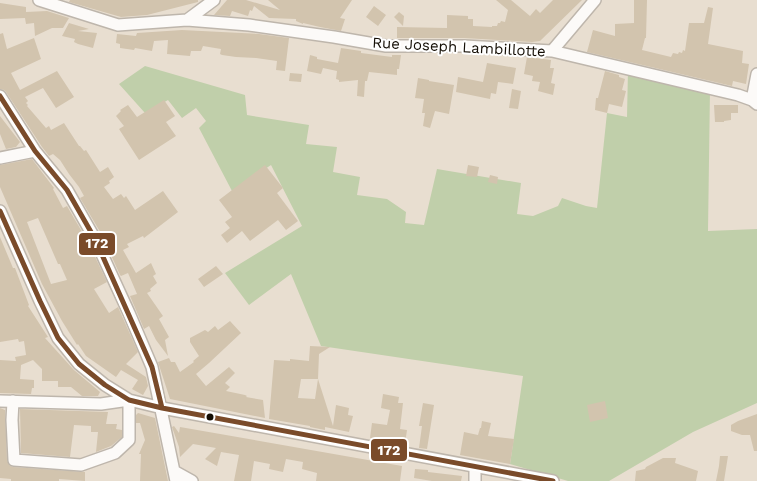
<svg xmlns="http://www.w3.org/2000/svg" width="757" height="481" font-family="'Work Sans',sans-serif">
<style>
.green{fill:#c0cfaa}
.building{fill:#d2c4ae;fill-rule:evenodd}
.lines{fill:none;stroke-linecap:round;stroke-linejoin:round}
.minor-casing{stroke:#beb6ac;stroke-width:14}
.minor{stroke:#fcfaf8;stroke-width:11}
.bus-1-casing{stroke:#fff;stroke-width:9}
.bus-1{stroke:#7a4b2a;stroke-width:5}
.bus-dot{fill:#140e05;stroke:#fff;stroke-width:2}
.labels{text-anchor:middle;stroke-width:4;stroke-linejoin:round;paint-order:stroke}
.street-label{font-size:15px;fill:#140e05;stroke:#fff}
.line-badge{stroke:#fff;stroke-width:2}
.badge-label{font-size:14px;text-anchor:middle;font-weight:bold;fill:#fff}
</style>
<rect width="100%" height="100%" fill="#e8ded0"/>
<path class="green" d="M145 66 245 95 247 115 309 125 306 144 337 147 333 172 360 177 357 195 387 199 406 212 405 223 424 225 437 169 521 183 517 214 533 216 558 206 562 198 586 206 597 208 607 113 627 117 628 69 710 89 708 231 757 229V403L693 432 609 481H568L510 464 523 376 321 346 291 274 249 305 225 273 302 226 271 165 232 191 199 128 206 121 196 108 182 118 168 100 145 113 119 84Z"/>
<path class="building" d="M70 0H198V2L147 15 121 17 69 2Z
M227 0H246L280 10 268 0H352L340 18 345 19 341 31 320 27 303 23V24L296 21V19L269 18 254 6 252 11 250 10 248 16 232 11 230 16 214 15Z
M496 0H511L530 16 536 9 540 13 553 0H582L540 41 532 42 464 38H397V27L447 28V15L468 16V19H473V26L492 27V26H497L498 23H500L501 21 505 22 508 10Z
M634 0H647L646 38H645L642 50 671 57 673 53 678 54 679 52 682 53 683 50 685 51 689 23H704L708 7 713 8 708 44 743 51 742 63 749 64 746 84 733 81 732 86 587 52 593 30 615 36V24L634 23Z
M0 3 26 7V12L47 11 69 18 63 28H52L35 36 34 23 26 24 25 18 0 19Z
M374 6 386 15 378 26 366 17Z
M399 12 404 16 403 26 394 17Z
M69 23 89 29 78 31 97 33 93 48 78 44 74 42 75 39 62 36Z
M182 30 259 34 289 38 285 71 276 70 277 61 256 58 236 57 222 55 220 54 221 49 203 46 201 51H191L190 56 167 54 168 40 154 41 152 51 135 48 134 50 120 48V44L116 43 117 34 136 36 137 33Z
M3 33 7 49 34 38 41 59 11 73 20 90 57 71 74 97 56 108 43 88 25 97 28 101 26 103 28 105 27 106 46 128 49 126 51 130 64 123 79 146H80L84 151 86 150 100 172 108 167 114 177 109 181 110 183 104 187 113 199 121 194 124 198 126 196 135 210 163 191 178 212 144 238 143 236 127 244 129 247 123 250 136 273 151 263 156 274 153 276 157 283 150 289 151 291 147 293 163 316 159 319 169 337 165 340 168 356 156 340 149 326 144 329 130 296 137 294 128 273 121 276 120 275 102 235 80 198 84 196 79 187 69 174 60 160 53 154 49 156 42 147 6 92 4 90 0 89V34Z
M341 48 361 51V53L392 57V55H401L399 69H397V75L369 72 367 81H365L364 97 357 96 358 80 339 82V80L336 79 337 71 323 68 321 74 307 71 310 55 317 57V59L338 63Z
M527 57 551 60 550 68H554L551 83 555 84 553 95 538 91 540 82 532 81 533 76 524 74Z
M487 63 516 68 513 84 498 82 496 94 491 93 490 99 456 92 458 77 483 82Z
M605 71 619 75V77L625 79 622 90 626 91 622 107 609 104 607 113 595 110 596 98H598Z
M290 73 302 74 301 82 289 81Z
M418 78 429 80V81L454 85 449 114 435 111 430 128 423 126 425 113H422L424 99 415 98Z
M512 89 521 91 518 109 509 108Z
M164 100 175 116 166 122 176 136 139 160 119 129 124 126 116 116 121 111 120 110 128 105 137 117Z
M714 105H738V113H731V120L724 121V122H715Z
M0 116 20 142 16 147 6 149 0 134Z
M32 159 54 188 53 189 63 208 67 206 88 242 107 282 94 289 109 313 118 307 138 352 126 364 146 377 148 386 143 395 132 389 138 380 121 370 116 377 86 356 78 344 77 345 62 321 42 284 0 187V165ZM38 218 58 264H60L67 280 51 284 27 222Z
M265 165 283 188 277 193 298 221 286 230 278 220 250 241 242 231 227 243 221 235 230 228 225 222 232 217 219 200Z
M468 165 479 167 477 177 466 176Z
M490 175 498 177 497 184 488 182Z
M0 237 13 268H15L29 305 28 306 48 337 45 338 74 370 100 392 98 396H82L71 387H58V381H42V369L33 360 21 365 20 379 34 380V388H32L31 394 0 393V360L16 361 15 357 26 355 24 341 19 342 18 339 0 342Z
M216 266 223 274 204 287 198 279Z
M230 321 241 333 209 363 196 374 206 386 229 367 235 373 225 383 230 387 226 391 245 395 247 396 246 397 263 400 265 418 170 399 158 362 169 358 171 362H175L180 372 194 362 193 361 199 356 190 342V338L205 330 208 332 215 326 218 330Z
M310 346 330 347 319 354 318 379 333 426 336 405 349 408 348 415 353 416 349 432 325 427V430L310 427V426L269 419 274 360 290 361V359L309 361ZM301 379H318L315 399 298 398Z
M383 394 399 397 398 403H403L400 429 407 430 405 444 370 438 372 423 387 425 390 410 381 408Z
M605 401 608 418 590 422 587 405Z
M423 403 434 405 427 449 419 448 422 426H419Z
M0 408 5 410 7 460 10 466 13 467 85 472V481L59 479V481H11V479L0 478Z
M20 409 108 412 106 424H117L116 429 122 430V437L111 446 96 452 98 432H91V426L74 425 70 457 21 453Z
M138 413 155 418 168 481H140L141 454H139L145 440 140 423H136V415Z
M757 414V451H754L750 435H742L731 431V425L738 421Z
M482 421 491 423 488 436 514 439 510 464 460 455 464 432 478 435 480 428H481Z
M174 426 179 433 180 427 402 466 400 481H316L317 473 302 469 303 462 286 459 283 472 269 469 270 464 254 461 251 481H234L239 455 221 452 217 466 205 459 216 448 193 444 180 457 179 447 172 427Z
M720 456H728L724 481H716L719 466Z
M663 458H676L675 463 698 471 696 481H635L636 471 645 469 646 467Z
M415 469 428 470V472L462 476 461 481H432L414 478Z"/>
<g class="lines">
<defs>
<path id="minor" d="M39 0 118 25 187 20 249 25 334 37 386 46H464L552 51 738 95 752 100 757 104
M187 20 214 0
M552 51 595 0
M0 96 35 151 67 190 95 239 129 313 152 367 176 481
M752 100 757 74
M0 158 35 151
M0 211 40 301 58 338 79 364 105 385 129 400 162 408 553 481
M0 401 101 404 129 400
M13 401 12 420 14 460 81 465 115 453 129 440V400
M174 471 192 481
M475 481V467"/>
</defs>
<use href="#minor" class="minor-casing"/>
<use href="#minor" class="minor"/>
<defs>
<path id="bus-1" d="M0 96 35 151 67 190 95 239 152 367 162 408
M0 211 40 301 58 338 79 364 105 385 129 400 162 408 553 481"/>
</defs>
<use href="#bus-1" class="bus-1-casing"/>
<use href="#bus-1" class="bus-1"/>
</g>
<circle class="bus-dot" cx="210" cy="417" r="4.5"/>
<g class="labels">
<g class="street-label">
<text transform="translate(459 47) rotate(3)" y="5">Rue Joseph Lambillotte</text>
</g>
</g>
<g class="line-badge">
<rect x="78" y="232" width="38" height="24" rx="5" fill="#7a4b2a"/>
<rect x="370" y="438" width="38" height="24" rx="5" fill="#7a4b2a"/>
</g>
<g class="badge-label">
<text x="97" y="248">172</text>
<text x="389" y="455">172</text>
</g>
</svg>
